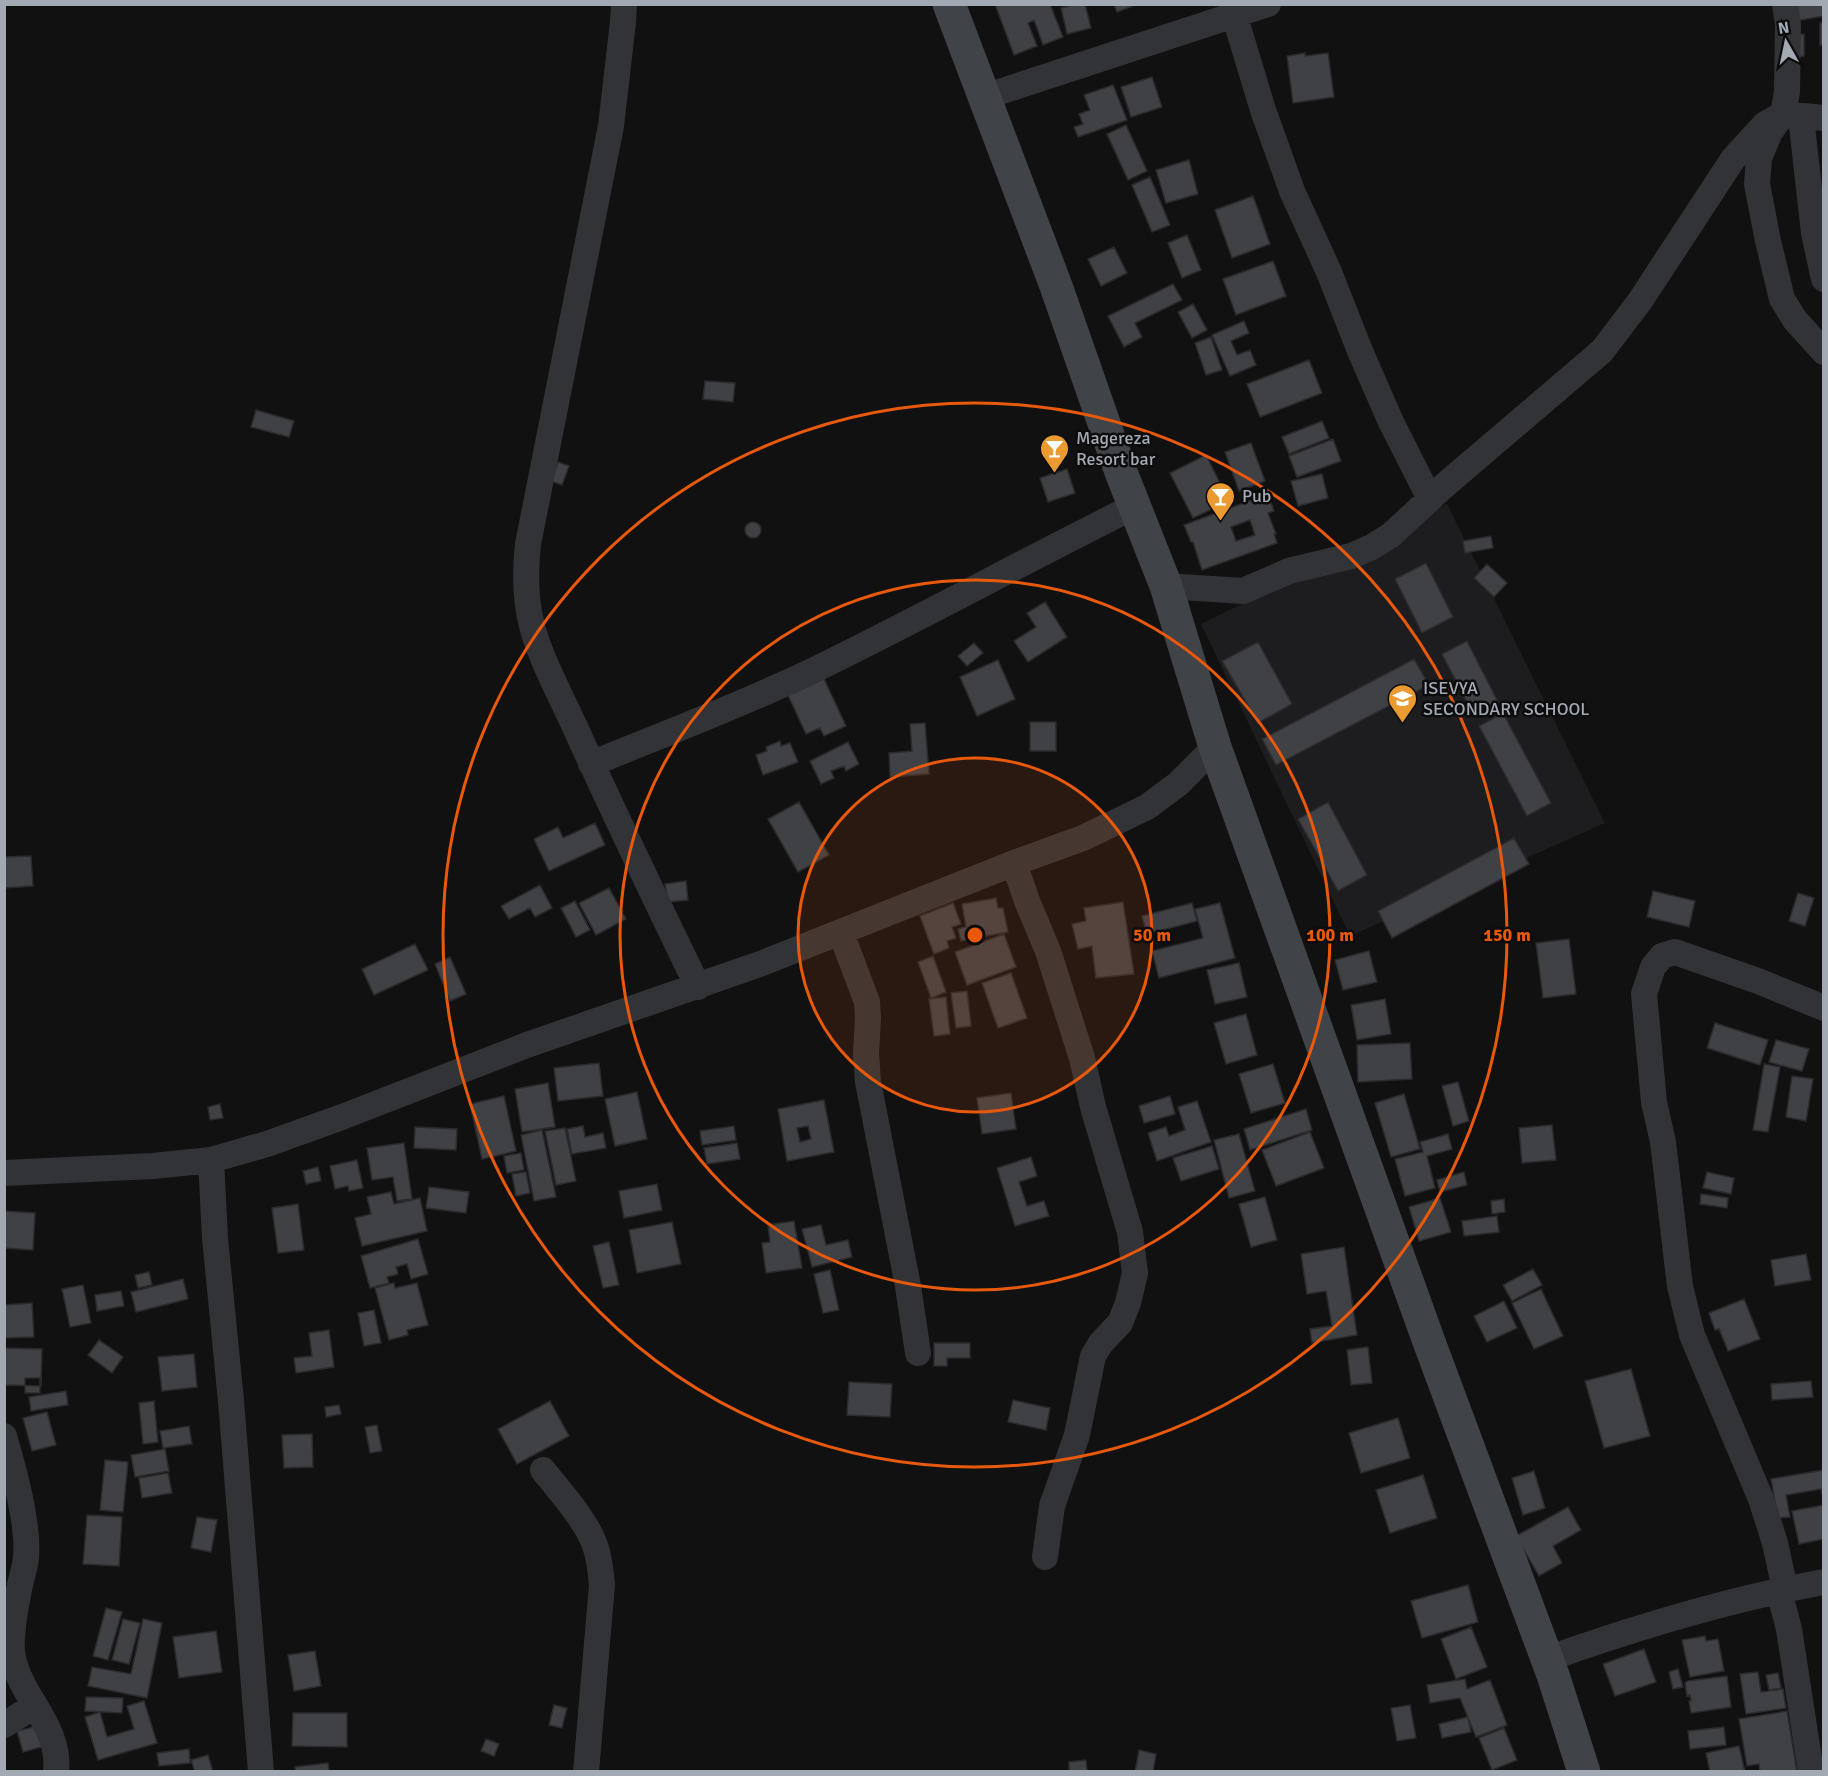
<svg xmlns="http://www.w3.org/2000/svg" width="1828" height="1776" font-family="Signika,sans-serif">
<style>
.built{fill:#1d1d1f}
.building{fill:#404145;stroke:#2b2b2e;stroke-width:1.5;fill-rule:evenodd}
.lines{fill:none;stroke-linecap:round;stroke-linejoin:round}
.street{stroke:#323337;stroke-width:26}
.secondary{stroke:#404347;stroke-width:33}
.ring{fill:none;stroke:#e8590c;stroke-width:3}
.labels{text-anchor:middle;stroke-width:5;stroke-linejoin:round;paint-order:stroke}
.poi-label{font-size:18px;fill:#a3a9b3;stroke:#0c0c0d;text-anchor:start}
.centre{fill:#e8590c;stroke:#0c0c0d;stroke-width:3}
.ring-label{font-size:18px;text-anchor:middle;font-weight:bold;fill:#e8590c;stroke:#0c0c0d;stroke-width:5;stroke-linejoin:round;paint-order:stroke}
</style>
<rect width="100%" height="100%" fill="#111112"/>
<path class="built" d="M1447 504 1605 823 1350 936 1201 624Z"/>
<path class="building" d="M995 4H1050L1063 37 1043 45 1034 20 1028 23 1037 46 1014 55Z
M1077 4H1085L1091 28 1067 34 1061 8Z
M1114 4H1138L1117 12Z
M1792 4H1824V16L1795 21Z
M1820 23H1824V45H1820Z
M1804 34V56L1789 57V35Z
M1305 53V56L1328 53 1334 97 1293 103 1287 56Z
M1152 77 1162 107 1131 117 1121 87Z
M1113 85 1127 120 1078 137 1074 127 1083 124 1079 114 1090 110 1084 95Z
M1126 125 1147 171 1128 180 1107 134Z
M1189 160 1198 194 1166 203 1156 170Z
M1150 177 1170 225 1152 232 1132 185Z
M1253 196 1270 244 1232 258 1215 210Z
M1187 235 1201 270 1182 278 1168 243Z
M1114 247 1127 273 1101 286 1088 259Z
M1273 261 1286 296 1236 315 1223 279Z
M1173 284 1182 300 1135 323 1142 337 1124 347 1108 316Z
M1193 304 1207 330 1192 338 1178 312Z
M1244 321 1249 333 1231 341 1237 355 1250 350 1256 365 1230 376 1212 335Z
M1211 337 1222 370 1206 375 1195 343Z
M1309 360 1322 393 1260 417 1247 384Z
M705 381 735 383 733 402 703 399Z
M256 410 294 421 289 437 251 427Z
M1322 421 1329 438 1289 454 1282 437Z
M1333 439 1341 461 1297 477 1289 456Z
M1251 443 1265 481 1239 491 1225 452Z
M1206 455 1229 501 1193 518 1170 473Z
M558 462 569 466 562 485 551 481Z
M1067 469 1075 493 1048 502 1040 478Z
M1322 474 1328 498 1298 506 1291 481Z
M1268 494 1274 511 1268 513 1276 534H1274L1277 543 1202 570 1193 542H1191L1184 525ZM1250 520 1255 535 1236 541 1231 527Z
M745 530a8 8 0 1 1 16 0a8 8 0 1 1-16 0Z
M1491 536 1493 548 1465 553 1463 541Z
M1426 563 1453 617 1422 633 1395 579Z
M1487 564 1507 583 1494 597 1474 578Z
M1045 602 1067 637 1028 662 1014 641 1036 627 1027 613Z
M1467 641 1498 702 1473 714 1442 654Z
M1258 642 1292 704 1258 723 1222 661Z
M974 643 983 653 967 666 958 656Z
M1414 659 1429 685 1276 765 1262 739Z
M998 660 1015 699 977 716 960 677Z
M818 666 846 726 824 736 820 728 806 734 786 691Z
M1503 713 1551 803 1527 816 1479 726Z
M1030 722H1056V751H1030Z
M925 723 929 774 890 777 889 753 912 751 910 724Z
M780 741 781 746 790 743 798 762 763 775 756 755 767 751 766 747Z
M848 742 859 764 846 771 844 766 831 771 834 778 821 784 810 761Z
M799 802 829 855 798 872 768 819Z
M1328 802 1367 875 1338 891 1298 819Z
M595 823 605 845 549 871 534 839 558 827 563 838Z
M1514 838 1529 864 1392 938 1378 911Z
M31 856 33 886 4 888V857Z
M686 881 688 900 668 902 665 884Z
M540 885 552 908 535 917 530 908 509 919 501 906Z
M609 888 626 919 596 935 579 903Z
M1653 891 1695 901 1689 927 1647 917Z
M1798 893 1814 898 1805 926 1789 921Z
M996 898 998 908H1003L1008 932 961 941 958 929 966 927 962 904Z
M575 901 590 930 576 937 561 908Z
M1123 902 1134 974 1096 978 1092 946 1078 949 1072 924 1086 921 1084 908Z
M953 903 961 924 952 927 956 938 947 941 949 948 934 954 920 916Z
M1192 903 1197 921 1147 934 1142 916Z
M1220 903 1235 958 1159 978 1152 951 1203 938 1195 909Z
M1004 934 1016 967 967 985 955 952Z
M1569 939 1576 994 1543 998 1536 943Z
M415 944 428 970 374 995 362 969Z
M1369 951 1377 982 1343 990 1335 960Z
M933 956 946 992 931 998 918 962Z
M450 957 466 994 450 1001 435 964Z
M1239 963 1247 997 1215 1004 1207 970Z
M1011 973 1027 1018 998 1028 982 983Z
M967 991 971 1026 956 1028 951 993Z
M946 997 950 1034 934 1036 929 999Z
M1385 999 1391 1034 1357 1040 1351 1005Z
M1246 1014 1257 1055 1226 1064 1214 1023Z
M1715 1023 1768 1040 1760 1065 1707 1048Z
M1776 1040 1809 1049 1802 1071 1769 1062Z
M1410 1043 1412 1079 1358 1082 1357 1045Z
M599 1063 603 1096 558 1101 554 1068Z
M1273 1064 1285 1103 1251 1113 1239 1074Z
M1764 1064 1780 1067 1768 1132 1753 1130Z
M1792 1076 1813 1079 1806 1121 1786 1117Z
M1458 1082 1469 1121 1453 1126 1442 1086Z
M548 1083 555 1127 522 1132 515 1089Z
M637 1092 647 1139 615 1146 605 1099Z
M1011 1093 1016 1129 982 1134 977 1098Z
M1404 1094 1420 1149 1391 1157 1375 1103Z
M504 1096 516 1151 482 1159 470 1104Z
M1170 1096 1175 1114 1144 1123 1139 1106Z
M824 1100 834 1152 787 1161 778 1109ZM808 1126 811 1139 800 1142 797 1128Z
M1197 1101 1211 1142 1157 1161 1148 1133 1166 1127 1169 1136 1185 1130 1178 1107Z
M220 1104 223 1118 210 1120 208 1107Z
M1306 1109 1312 1130 1250 1150 1244 1129Z
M1552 1125 1556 1160 1522 1163 1519 1128Z
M583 1126 585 1137 603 1133 606 1148 572 1154 567 1129Z
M734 1126 736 1140 702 1145 700 1131Z
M415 1127 457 1129 456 1150 414 1148Z
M565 1128 576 1181 556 1185 545 1131Z
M542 1130 556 1197 534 1201 521 1135Z
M1310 1132 1324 1168 1276 1186 1262 1150Z
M1239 1134 1255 1191 1229 1198 1214 1140Z
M1448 1134 1452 1149 1427 1156 1435 1188 1405 1196 1395 1159 1423 1152 1420 1142Z
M404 1143 412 1199 397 1201 393 1177 372 1180 367 1148Z
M737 1143 740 1159 707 1164 704 1148Z
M1212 1146 1219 1169 1181 1181 1173 1158Z
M521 1153 524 1170 507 1173 504 1156Z
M1031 1157 1037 1176 1019 1182 1027 1206 1044 1201 1049 1216 1015 1226 997 1168Z
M357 1160 363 1188 349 1191 348 1186 335 1189 330 1166Z
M318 1167 321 1181 306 1184 303 1171Z
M526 1172 530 1193 516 1196 512 1174Z
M1464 1172 1467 1185 1440 1192 1437 1180Z
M1707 1172 1734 1178 1731 1194 1703 1188Z
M657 1184 662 1210 624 1218 619 1191Z
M429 1187 469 1192 466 1213 426 1208Z
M391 1192 394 1204 420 1198 427 1231 362 1246 355 1218 371 1214 367 1197Z
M1701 1194 1728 1198 1727 1208 1700 1204Z
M1265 1197 1277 1240 1251 1247 1239 1204Z
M1440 1198 1451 1232 1419 1241 1409 1207Z
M1504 1199 1505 1212 1492 1214 1491 1201Z
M298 1204 304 1250 278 1253 272 1208Z
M4 1211 35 1213 33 1250 4 1248Z
M1497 1216 1499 1232 1464 1236 1462 1221Z
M794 1221 802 1268 766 1273 762 1243 770 1242 768 1225Z
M672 1222 681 1264 637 1273 629 1230Z
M821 1225 826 1245 848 1240 852 1257 812 1267 802 1229Z
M418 1239 428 1274 411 1279 407 1264 396 1267 398 1274 387 1277 389 1283 370 1288 361 1256Z
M609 1242 619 1285 603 1288 593 1246Z
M1344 1247 1357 1335 1312 1343 1310 1329 1332 1326 1326 1291 1307 1294 1301 1254Z
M1806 1254 1811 1280 1775 1286 1771 1260Z
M1533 1269 1542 1285 1512 1301 1503 1285Z
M830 1270 839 1310 823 1313 814 1274Z
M149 1272 152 1285 138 1288 135 1275Z
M183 1279 188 1299 136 1312 131 1292Z
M394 1283 395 1288 417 1283 428 1325 407 1330 408 1335 389 1340 375 1288Z
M83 1285 91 1323 70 1327 62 1289Z
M1541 1289 1563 1336 1534 1349 1512 1303Z
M121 1291 124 1306 97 1311 95 1295Z
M1744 1299 1760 1339 1728 1351 1719 1329 1715 1330 1709 1313Z
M1504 1301 1517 1328 1487 1342 1474 1316Z
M32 1303 34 1337 4 1338V1305Z
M374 1310 381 1343 364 1346 358 1313Z
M329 1330 334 1367 296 1373 294 1358 312 1356 309 1333Z
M99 1340 123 1357 112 1373 88 1355Z
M934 1343H970V1358H947V1366H934Z
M1368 1347 1372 1383 1351 1385 1347 1350Z
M4 1348 42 1349 41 1386 4 1385Z
M194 1354 197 1387 162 1391 158 1357Z
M1631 1369 1650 1436 1604 1448 1585 1381Z
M25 1378H40V1393H25Z
M1811 1381 1813 1397 1772 1400 1771 1384Z
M849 1382 892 1384 890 1417 847 1415Z
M66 1391 68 1405 31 1411 29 1397Z
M1013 1400 1050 1408 1046 1430 1008 1422Z
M154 1401 158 1442 143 1444 139 1403Z
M550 1401 569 1436 517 1464 498 1429Z
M339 1405 341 1414 326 1417 325 1407Z
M47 1412 56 1445 32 1451 23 1418Z
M1398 1418 1410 1458 1361 1473 1349 1433Z
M377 1425 382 1451 370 1453 365 1427Z
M189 1426 192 1444 163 1448 160 1431Z
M312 1434 313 1467 284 1468 282 1435Z
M165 1449 169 1471 135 1477 131 1455Z
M105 1460 128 1462 123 1512 100 1510Z
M1824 1470V1501L1821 1489 1786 1495 1790 1517 1778 1518 1771 1479Z
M1534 1471 1545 1508 1523 1515 1512 1478Z
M168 1473 172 1493 142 1498 139 1478Z
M1423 1475 1437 1518 1390 1533 1376 1490Z
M1824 1505V1539L1799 1544 1792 1511Z
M1568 1507 1581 1530 1553 1546 1562 1563 1539 1576 1516 1536Z
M87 1515 122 1517 119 1566 83 1564Z
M197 1517 217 1520 211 1552 191 1548Z
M1468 1585 1478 1622 1422 1638 1411 1601Z
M106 1608 122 1612 108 1660 93 1656Z
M123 1619 140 1623 129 1664 112 1660Z
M143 1619 162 1623 147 1698 88 1686 92 1667 131 1674Z
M1471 1627 1487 1667 1456 1679 1441 1639Z
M216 1631 222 1672 179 1678 173 1637Z
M1705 1636 1706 1641 1718 1639 1724 1671 1690 1677 1682 1640Z
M1644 1649 1656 1682 1615 1696 1603 1664Z
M315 1651 321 1686 294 1691 288 1655Z
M1678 1669 1683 1687 1673 1689 1669 1672Z
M1758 1672 1761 1692 1783 1689 1786 1708 1746 1714 1740 1674Z
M1778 1673 1781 1688 1769 1690 1766 1675Z
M1727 1676 1731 1707 1691 1713 1689 1701H1691L1690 1695 1687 1696 1685 1683 1688 1681Z
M1465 1679 1467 1689 1490 1680 1507 1725 1476 1737 1460 1698 1430 1703 1427 1685Z
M86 1697 123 1698 122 1713 85 1711Z
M144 1701 157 1743 98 1760 85 1717 100 1712 107 1737 134 1729 127 1706Z
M554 1705 567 1708 562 1728 549 1725Z
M1410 1705 1416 1738 1397 1741 1391 1708Z
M1787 1711 1797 1772H1760L1759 1764 1747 1766 1739 1719Z
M293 1713H347V1747L292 1746Z
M1468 1717 1471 1732 1442 1738 1439 1724Z
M39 1726 45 1746 23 1752 17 1731Z
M1724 1727 1726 1745 1690 1749 1688 1731Z
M1504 1728 1517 1760 1492 1770 1479 1738Z
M486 1739 499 1744 494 1756 481 1751Z
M1739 1746 1745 1772H1710L1706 1753Z
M189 1749 190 1763 159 1766 157 1753Z
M1139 1750 1156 1754 1153 1772H1135Z
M208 1755 213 1772H195L191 1760Z
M1086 1760 1087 1771 1069 1772V1762Z
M328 1763 329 1772H296L295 1767Z"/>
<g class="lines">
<path class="street" d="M624 4 623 22 611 126 528 544C525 571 525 599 532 626 541 660 560 694 575 727 614 814 656 900 698 987
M1785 4 1788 25 1787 92 1783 114 1770 132 1759 158 1757 184 1768 241 1782 299 1795 320 1824 352
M1234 14 1263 110 1292 191 1329 272 1360 351 1391 422 1430 499
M984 97 1268 4
M1801 117 1814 233 1824 279
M1166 586 1243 591 1289 571 1351 556 1372 547 1391 535 1445 485 1602 351 1640 301 1733 159 1765 124 1783 114 1824 118
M591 764C664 734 739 706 810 672 919 619 1026 560 1135 506
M1014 863 1027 901 1048 951 1082 1058 1093 1107 1130 1232 1135 1273 1128 1303 1120 1323 1101 1343 1093 1356 1077 1435 1052 1506 1045 1557
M841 933 867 1002 868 1018 866 1054 868 1082 908 1286 918 1353
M211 1160 215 1238 231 1401 261 1772
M4 1173 153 1166 211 1160 267 1144 342 1117 527 1045 760 964 1014 863 1083 838 1147 807 1178 784 1215 747
M4 1436C14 1471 29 1523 26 1558 25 1567 22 1576 20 1585 16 1604 9 1639 13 1658 22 1699 61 1727 56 1772
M543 1470C561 1493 590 1524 597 1552 600 1563 601 1574 602 1585L586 1772
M1785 1589 1775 1543 1761 1499 1692 1335 1680 1286 1663 1142 1654 1102 1644 994 1653 967 1662 956 1675 952 1758 981 1824 1008
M1779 1591 1789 1629 1811 1772
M1547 1659C1637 1627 1729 1599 1824 1582
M4 1725 34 1706"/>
<path class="secondary" d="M949 4 1056 286 1121 472 1166 586 1215 747 1428 1339 1553 1675 1584 1772"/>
</g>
<circle cx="975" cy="935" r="177" fill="#e8590c" fill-opacity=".12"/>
<g class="ring">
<circle cx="975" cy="935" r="177"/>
<circle cx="975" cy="935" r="355"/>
<circle cx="975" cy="935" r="532"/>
</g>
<defs>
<symbol id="bar-pin" viewBox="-11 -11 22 30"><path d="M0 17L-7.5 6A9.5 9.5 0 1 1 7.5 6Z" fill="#ea9a31" stroke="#0c0c0d"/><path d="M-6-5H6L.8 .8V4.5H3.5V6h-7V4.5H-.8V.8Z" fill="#fff"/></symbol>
<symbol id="school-pin" viewBox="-11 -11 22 30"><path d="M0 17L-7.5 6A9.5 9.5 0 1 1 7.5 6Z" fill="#ea9a31" stroke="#0c0c0d"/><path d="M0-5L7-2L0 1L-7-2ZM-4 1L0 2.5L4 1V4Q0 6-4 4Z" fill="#fff"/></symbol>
</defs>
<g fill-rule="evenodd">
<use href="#bar-pin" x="1038" y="432" width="33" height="45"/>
<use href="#bar-pin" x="1204" y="480" width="33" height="45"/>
<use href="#school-pin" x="1386" y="682" width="33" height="45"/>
</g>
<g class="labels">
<g class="poi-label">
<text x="1076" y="444">Magereza<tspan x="1076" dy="21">Resort bar</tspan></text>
<text x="1242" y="502">Pub</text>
<text x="1423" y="694">ISEVYA<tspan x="1423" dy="21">SECONDARY SCHOOL</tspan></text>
</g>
</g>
<circle cx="975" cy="935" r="9" class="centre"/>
<g class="ring-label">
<text x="1152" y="941">50 m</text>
<text x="1330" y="941">100 m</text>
<text x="1507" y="941">150 m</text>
</g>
<rect width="1828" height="1776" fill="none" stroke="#a3a9b3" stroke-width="12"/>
<g transform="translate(1786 42) rotate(351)" stroke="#0c0c0d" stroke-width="4.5" paint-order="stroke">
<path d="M0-4.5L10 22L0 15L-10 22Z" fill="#a3a9b3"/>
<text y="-9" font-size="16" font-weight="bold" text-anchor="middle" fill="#a3a9b3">N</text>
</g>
</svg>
